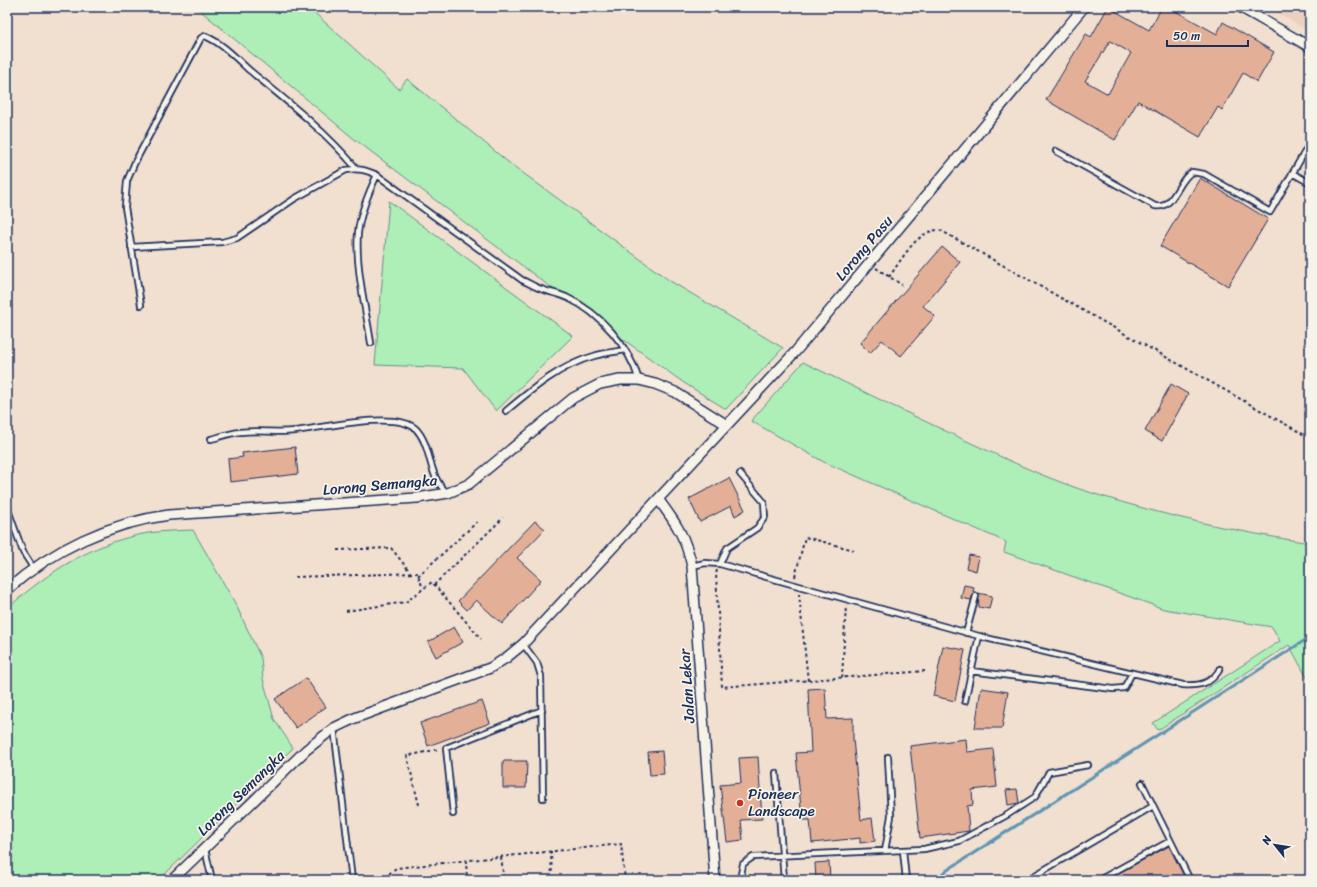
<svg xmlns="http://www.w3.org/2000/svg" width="1317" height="887" font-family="Sriracha,sans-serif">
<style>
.built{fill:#edd1bf}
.green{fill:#aeeeb7;stroke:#648e8a}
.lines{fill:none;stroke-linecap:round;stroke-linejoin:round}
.stream{stroke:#5e95b1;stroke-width:3}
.building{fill:#e3af97;stroke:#1b2f5e;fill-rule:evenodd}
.lane-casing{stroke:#1b2f5e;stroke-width:8}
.street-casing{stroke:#1b2f5e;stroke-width:12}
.path{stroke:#1b2f5e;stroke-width:2;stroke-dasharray:3 3;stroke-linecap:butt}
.lane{stroke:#f7f3e8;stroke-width:4.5}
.street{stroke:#f7f3e8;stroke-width:9}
.poi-dot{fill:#c8321e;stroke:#f7f3e8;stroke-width:1.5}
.labels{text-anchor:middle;stroke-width:3.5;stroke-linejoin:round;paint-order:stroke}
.street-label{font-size:15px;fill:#1b2f5e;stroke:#f7f3e8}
.poi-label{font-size:15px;fill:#1b2f5e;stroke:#f7f3e8;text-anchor:start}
</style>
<rect width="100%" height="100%" fill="#f1dfd0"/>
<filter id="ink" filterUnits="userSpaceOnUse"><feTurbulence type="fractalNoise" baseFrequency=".025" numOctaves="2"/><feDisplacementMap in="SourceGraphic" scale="8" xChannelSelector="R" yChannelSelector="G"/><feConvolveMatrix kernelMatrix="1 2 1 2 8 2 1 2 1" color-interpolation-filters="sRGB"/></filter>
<g filter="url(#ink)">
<path class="built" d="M1267 7H1310V32Z"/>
<path class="green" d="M196 7H308L399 89 407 79 508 162 670 281 783 348 726 409 684 383 545 283 353 138Z
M389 201 573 336 496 411 463 368 375 365Z
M803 362C858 389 913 416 969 442 1010 461 1052 481 1095 494 1165 516 1237 532 1310 543V683L1289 645 1158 730 1153 723 1280 641 1272 627 1164 609 1004 552 1006 542 824 462 751 421Z
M193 530 235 603 261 658 263 679 274 719 293 748 159 880H7V609C40 578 85 548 130 537 150 531 172 531 193 530Z"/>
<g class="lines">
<path class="stream" d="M937 880 943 873 952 867 1310 637"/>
</g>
<path class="building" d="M1108 7 1149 30 1162 7H1168L1217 34 1223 22 1274 52 1257 82 1243 73 1222 110 1218 107 1200 137 1138 101 1115 140 1046 100 1086 34 1091 37ZM1110 41 1131 53 1108 94 1085 81Z
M1200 178 1268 219 1228 286 1160 246Z
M942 247 960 262 923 306 935 316 901 356 882 340 870 353 860 343Z
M1171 384 1188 394 1162 441 1145 431Z
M295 447 298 474 230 482 228 459 243 457 242 453Z
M729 478 745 510 735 516 731 506 700 522 689 499Z
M535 521 545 529 517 558 541 580 502 624 476 600 467 610 458 601Z
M969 555 979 557 976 571 966 568Z
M964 585 974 587 973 592H976L973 594 971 600 961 598Z
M978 593 992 596 989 609 979 607Z
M454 627 463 642 436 657 428 642Z
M943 646 965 650 955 701 933 696Z
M306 678 326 707 296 728 275 699Z
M825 688 827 719 853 718V739L861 820 872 818 875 841 860 843V838L812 843 810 820H802L796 753 811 752 808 689Z
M981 688 1008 692 1002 728H975Z
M482 701 490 723 428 746 420 723Z
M966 739 967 752 993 749 997 787 972 790 973 805 967 806 969 831 920 838 910 746Z
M662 751 664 774 650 775 648 752Z
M758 757 762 819 741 820 743 840 727 842 720 785 741 783 739 758Z
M503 761H527L526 788H503Z
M1017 789 1019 803 1008 805 1006 790Z
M1169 846 1186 880H1108L1121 872Z
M829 862 830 880H816L815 863Z"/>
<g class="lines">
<defs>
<path id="lane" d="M1056 151 1155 206C1174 210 1178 179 1192 172L1204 174 1270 212 1310 143
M1292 173 1310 183
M131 247 222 242 237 238 294 199 346 170C359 168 366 170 377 175L522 280C529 283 536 288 544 290 552 293 560 294 568 298 600 313 629 346 639 380
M141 305 125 207 127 181 135 162 201 38 205 36C222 43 236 58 249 70 287 101 325 131 356 168
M371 343C366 310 355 266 358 233 360 213 368 194 377 175
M506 411C532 389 561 365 594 356 604 353 615 352 624 350
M211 439C220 437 230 433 240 432 258 430 277 433 295 431 321 428 397 410 416 429 433 447 427 478 448 493
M7 507 23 552 34 569
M720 564 727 548 757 528 765 517 764 502 740 474
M692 566 705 563 720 564 986 638 1183 685C1200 686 1211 684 1220 669
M966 633 976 596
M523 644 537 663 541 676 543 798
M971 671 1113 689 1124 688 1132 673
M965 701 979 636
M334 728 352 880
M776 773 784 880
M1142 783 1190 880
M453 814 446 748 542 710
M205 849 212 880
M903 850 906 880
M885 851 891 816 888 757
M740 880 743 864 753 857 924 849 959 841 1007 815 1035 797 1049 772 1088 765
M1027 880 1153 806
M1099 880 1170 841"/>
<path id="street" d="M1240 7 1310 47
M658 499C676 523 685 536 692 566L715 880
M7 590C53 549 109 523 169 515L417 498 448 493 469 484 573 398 600 384 620 380H639L655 384 675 392 727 425
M172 880 306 750 334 728 355 718 490 668 506 658 523 644 796 351 1084 7"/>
</defs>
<use href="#lane" class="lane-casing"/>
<use href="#street" class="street-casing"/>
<path class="path" d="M876 268 902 285
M889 277C901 261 917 229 940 230L1310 438
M337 550 391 548 411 573
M717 570 716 574 722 687 925 671
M418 576 477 522
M295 577 417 573 423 588
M795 577 805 537 854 550
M434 585 503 518
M799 594 808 681
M346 611 406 602 432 582 481 639
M842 678 846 605
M419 805 407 756 439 749
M551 851 552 880
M501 857 504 880
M466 860 467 880
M389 880V874L396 868 621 844 625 880"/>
<use href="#lane" class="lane"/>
<use href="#street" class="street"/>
</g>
</g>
<circle class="poi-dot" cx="740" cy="803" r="4"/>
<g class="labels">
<g class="street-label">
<text transform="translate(864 248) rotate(-50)" y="5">Lorong Pasu</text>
<text transform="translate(380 485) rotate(-5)" y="5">Lorong Semangka</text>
<text transform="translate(687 686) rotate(-94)" y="5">Jalan Lekar</text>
<text transform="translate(241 793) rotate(-44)" y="5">Lorong Semangka</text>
</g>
<g class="poi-label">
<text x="748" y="799">Pioneer<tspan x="748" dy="17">Landscape</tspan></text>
</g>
</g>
<rect width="1317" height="887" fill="none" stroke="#f7f3e8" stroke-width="24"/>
<rect x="12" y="12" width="1293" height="863" fill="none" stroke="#1b2f5e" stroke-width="1.5" filter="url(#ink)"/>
<g transform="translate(1275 845) rotate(300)" stroke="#f7f3e8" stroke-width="3" paint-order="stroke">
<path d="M0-3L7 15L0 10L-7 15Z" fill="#1b2f5e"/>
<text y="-6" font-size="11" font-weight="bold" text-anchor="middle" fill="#1b2f5e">N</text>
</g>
<path d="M1167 40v6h81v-6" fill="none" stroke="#1b2f5e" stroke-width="2"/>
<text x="1173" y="40" font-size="12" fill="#1b2f5e" stroke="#f7f3e8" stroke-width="3" paint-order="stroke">50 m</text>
</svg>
